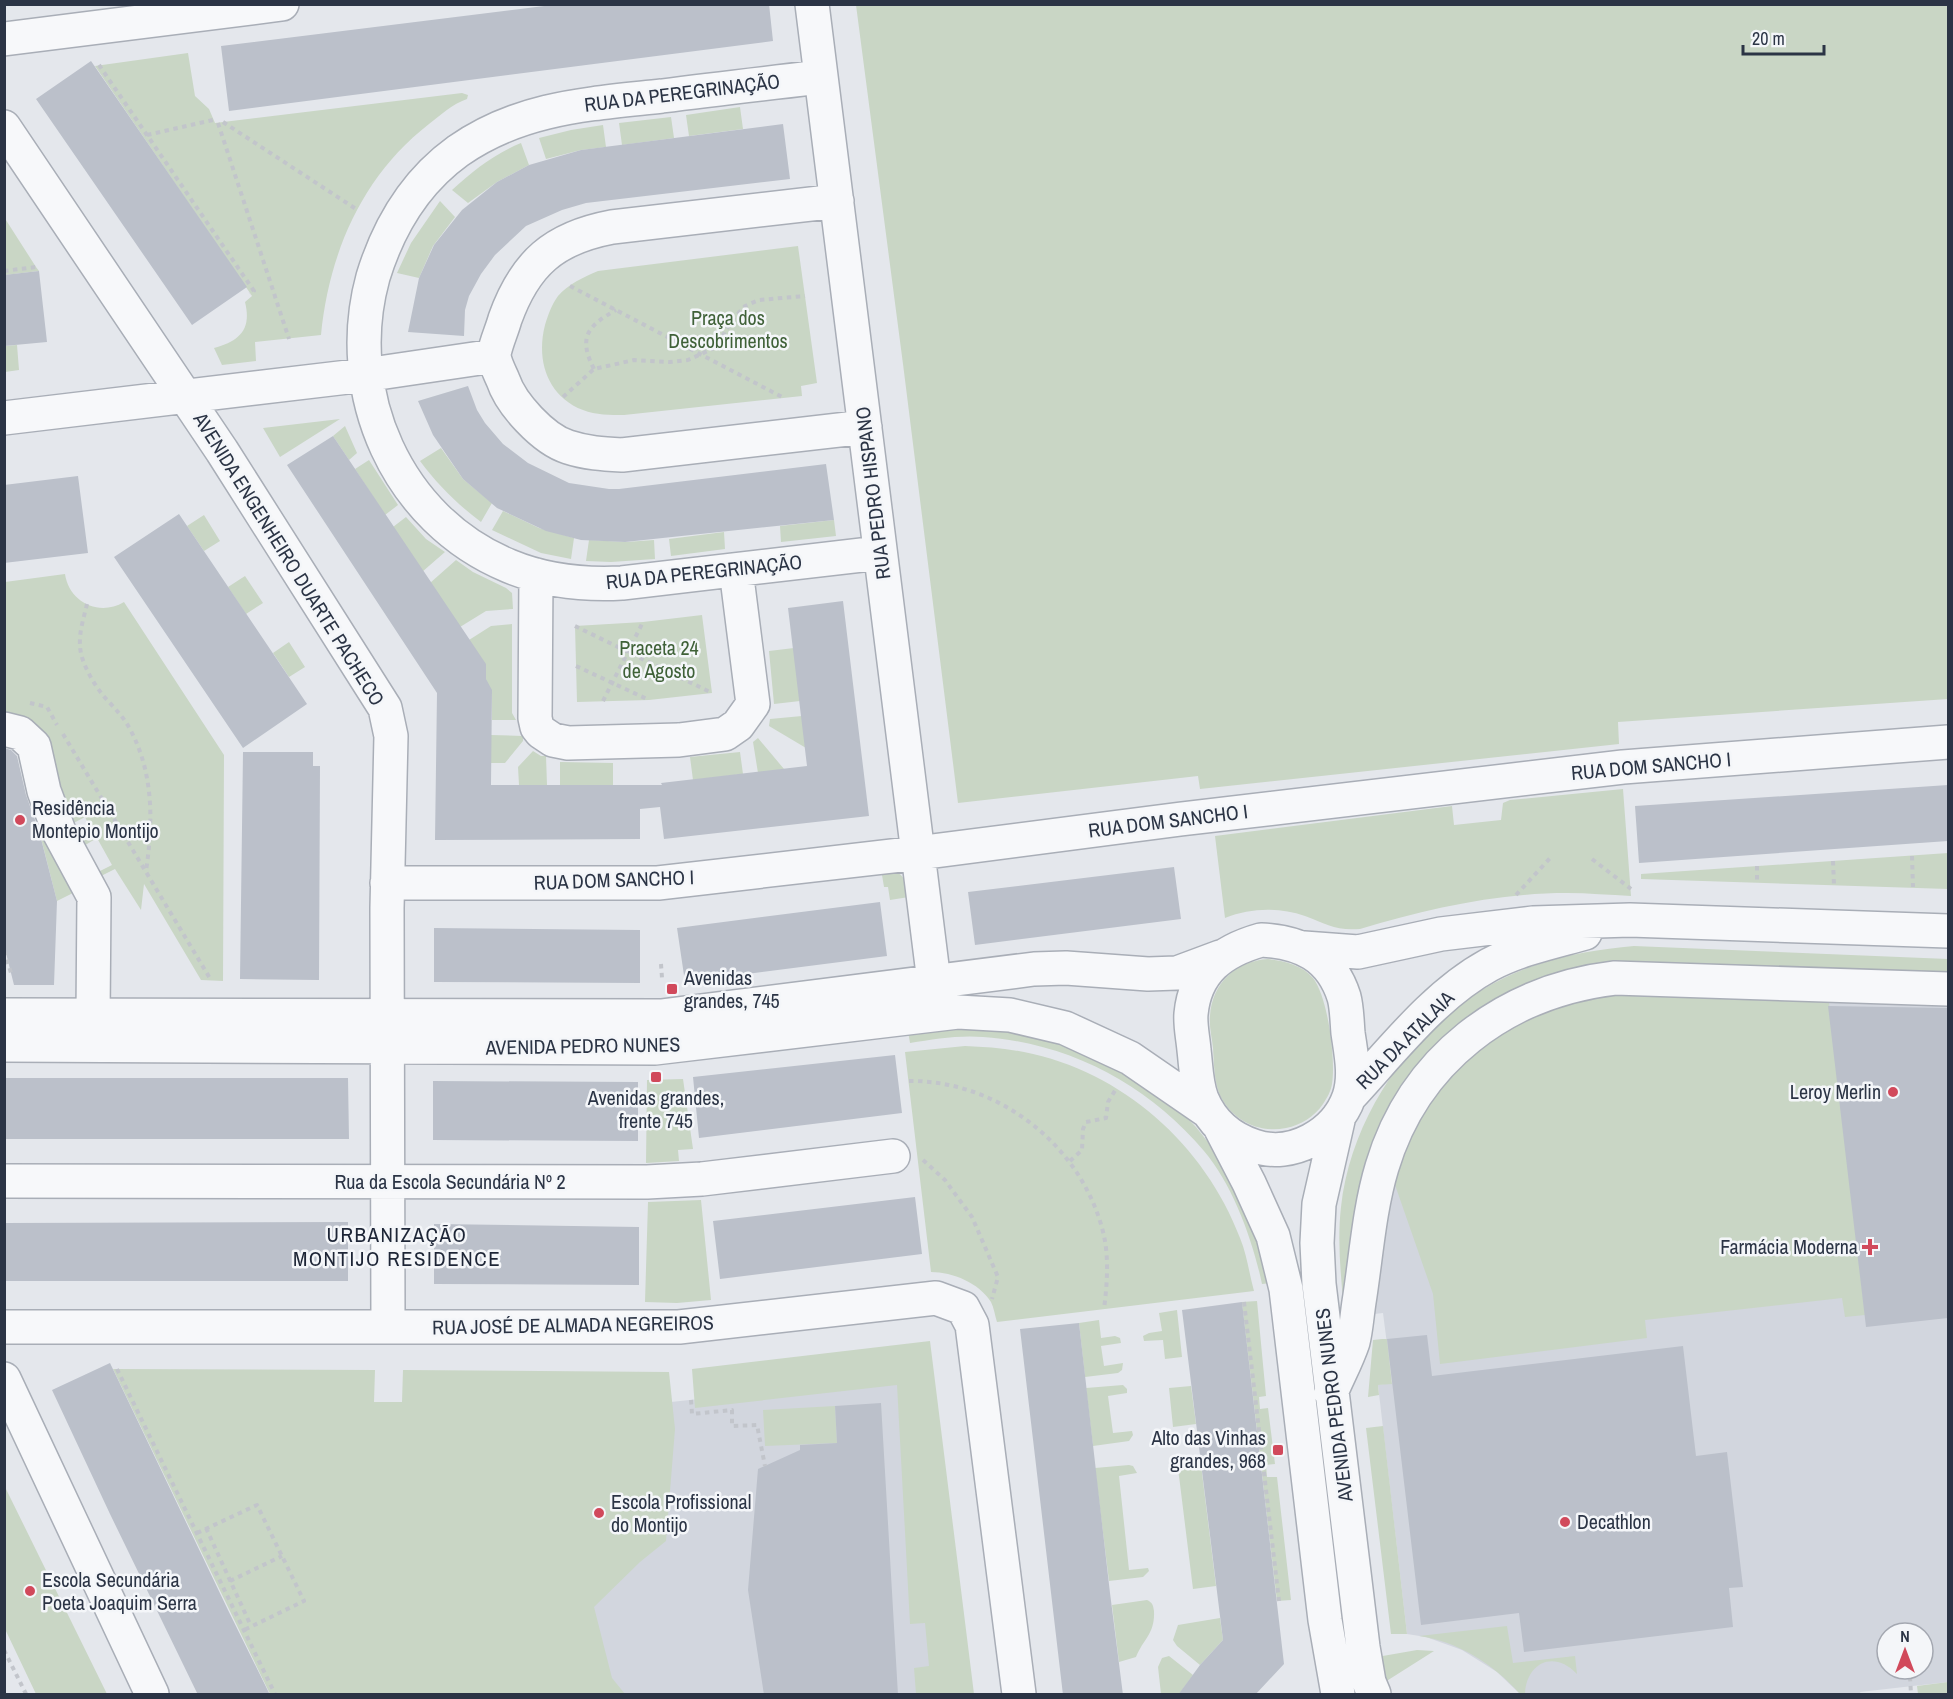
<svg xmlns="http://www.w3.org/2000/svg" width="1953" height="1699" font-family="'Archivo Narrow',sans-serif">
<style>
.built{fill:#d2d6de;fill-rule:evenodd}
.green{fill:#c9d6c5}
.building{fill:#bbc0ca}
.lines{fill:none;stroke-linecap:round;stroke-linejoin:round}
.minor-casing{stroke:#a9aeb7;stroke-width:36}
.path{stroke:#c2c5cb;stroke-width:4;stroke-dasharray:4.5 4.5;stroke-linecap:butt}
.minor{stroke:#f7f8fa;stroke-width:33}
.poi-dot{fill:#d1495b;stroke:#f4f6f9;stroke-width:2}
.labels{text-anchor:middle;stroke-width:5;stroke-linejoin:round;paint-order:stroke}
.street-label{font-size:20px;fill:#2b3445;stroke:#f4f6f9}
.park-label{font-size:20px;fill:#3f6138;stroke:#f4f6f9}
.poi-label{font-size:20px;fill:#2b3445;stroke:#f4f6f9;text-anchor:start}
.neighbourhood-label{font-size:21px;letter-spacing:1.5px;fill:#1d2536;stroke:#f4f6f9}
</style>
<rect width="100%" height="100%" fill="#e4e7ec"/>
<path class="built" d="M1948 978V1682L1860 1692 1861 1694H1520L1497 1672 1462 1650 1426 1637 1407 1634 1378 1385 1392 1383 1383 1313 1348 1317 1419 1068ZM1887 1633H1923V1669H1887Z
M906 1377 943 1694H363L374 1402H671Z"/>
<path class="green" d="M856 5H1948V699L1618 722 1619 744 1200 789 1198 776 958 803 903 364Z
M188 53 195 96 209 109 215 123 462 93 468 95 467 99C452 104 441 115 429 124 362 176 329 253 321 335L255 342 256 361 222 365 214 348C239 341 252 330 245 302L252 296 95 66Z
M740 107 743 129 689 136 686 115Z
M671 117 674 138 622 145 619 123Z
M603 125 606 147 581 150 546 159 539 138 571 130Z
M521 143 529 165 497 182 468 203 452 190C474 170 494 154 521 143Z
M440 201 455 217 433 246 419 278 397 273 411 243Z
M4 217 36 267 39 271 5 275Z
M798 246 817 383 801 386 802 396 624 415C610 415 596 415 583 410 547 396 536 360 545 325 548 315 552 304 558 296 568 284 584 277 598 271Z
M17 345 19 370 5 372V346Z
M340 419 280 457 263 428Z
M345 426 357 453 349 460 333 436Z
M441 448 463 479 492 503 481 522C457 504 438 485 420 461Z
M369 460 398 505 385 515 355 469Z
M503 511 539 528 574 538 571 559 541 553 492 530Z
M204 515 220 541 204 551 187 526Z
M406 517 426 539 445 552 422 572 393 527Z
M834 520 836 536 781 542 780 526Z
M724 532 725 549 671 556 669 539Z
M589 540 626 542 654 540 655 559 611 562 586 561Z
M456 560 473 572 506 588 512 593 513 609 486 611 460 627 430 583Z
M65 574C69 602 99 617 124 602L224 755 223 981 201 980 144 884 141 910 115 869 99 877 96 873 112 865 97 838 82 847 79 843 94 835 85 817 66 827 5 721V582Z
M245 576 263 603 246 614 228 587Z
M702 615 712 693 649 700 577 702 575 626 643 622Z
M512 624V713L516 720H492V694H487L486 679 469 640 491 626Z
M289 642 305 667 289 677 273 653Z
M794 648 800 701 774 704 769 651Z
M802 716 806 748 769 726 770 719Z
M491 735 523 736V741L505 763H491Z
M758 738 784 769 758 773 753 742Z
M16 740 77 891 57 901Z
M533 751 541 756H546L547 785H519L518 767Z
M740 752 743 774 693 780 690 757Z
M560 762 613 763V785H560Z
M1623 789 1631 896C1610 895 1588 893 1567 893 1496 893 1427 909 1360 929 1336 931 1326 924 1305 916 1278 907 1251 908 1225 918L1215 836 1452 806 1454 825 1501 820 1503 803 1510 800Z
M1948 853V889L1641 879V874Z
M881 869C904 872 904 875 909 897L890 900 888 887H884Z
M1634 946 1948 959V978L1619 965 1439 1046 1344 1311C1341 1276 1337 1242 1341 1207 1353 1100 1434 998 1536 965 1568 954 1601 949 1634 946Z
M1268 959C1284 961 1302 965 1313 978 1328 997 1336 1060 1332 1084 1331 1091 1327 1098 1323 1104 1314 1117 1301 1125 1286 1128 1258 1134 1230 1119 1219 1093 1214 1079 1214 1063 1213 1048 1212 1038 1209 1027 1210 1016 1212 983 1236 961 1268 959Z
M1625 989 1828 994 1865 1315 1845 1317 1842 1298 1645 1320 1647 1338 1440 1364 1433 1294 1394 1182 1402 1144 1441 1081 1528 1011Z
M961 1026 995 1027 1088 1051 1173 1103 1196 1127 1219 1156 1238 1185 1272 1283 1262 1284C1253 1241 1233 1185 1204 1151 1148 1085 1070 1043 983 1037 959 1035 934 1039 910 1043L908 1031Z
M965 1046C985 1047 1004 1048 1024 1052 1122 1071 1205 1145 1240 1238 1247 1255 1249 1273 1254 1291L997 1322C995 1316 994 1308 991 1302 979 1283 953 1272 931 1272L905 1052Z
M683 1079 693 1149 678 1150 679 1161 646 1163 647 1080Z
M701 1200 711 1300 677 1303 645 1302 648 1202Z
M1257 1301 1266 1396 1259 1397 1260 1409 1268 1408 1275 1464 1266 1465 1267 1477H1277L1291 1600 1277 1601 1242 1302Z
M1177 1310 1182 1357 1165 1359 1163 1340 1144 1341 1143 1336 1149 1333 1162 1331 1159 1313Z
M1099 1320 1101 1338 1115 1336 1120 1338 1121 1343 1101 1346 1104 1366 1123 1363 1122 1370 1118 1373 1085 1377 1079 1323Z
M1382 1339H1387L1392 1384 1378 1385 1379 1395 1368 1397 1373 1340Z
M930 1341 974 1694H916L914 1668 929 1666 925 1623 910 1624 897 1385 695 1408 692 1369Z
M113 1369 375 1370 374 1402H402L403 1370 669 1372 675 1429 666 1541 640 1562 594 1607 612 1678 625 1694H270Z
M1123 1385 1127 1389V1393L1108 1396 1113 1433 1132 1431 1133 1435 1129 1441 1093 1446 1086 1388Z
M1191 1386 1196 1424 1173 1427 1169 1388Z
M835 1406 837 1443 765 1446 763 1410Z
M1383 1426 1407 1634H1391L1366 1428Z
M1129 1465 1133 1466 1137 1473 1119 1476 1129 1570 1148 1568 1149 1571 1143 1577 1109 1581 1095 1468Z
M1201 1465 1216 1586 1193 1589 1178 1468Z
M5 1487 107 1694H36L5 1629Z
M1147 1600C1153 1603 1153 1605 1154 1611 1155 1634 1144 1638 1136 1657L1119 1662 1112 1605Z
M1220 1618 1223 1640 1200 1665 1177 1646 1173 1640 1178 1625Z
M1507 1626 1513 1663 1575 1656 1577 1674C1554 1649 1526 1663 1525 1694H1520C1495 1665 1457 1641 1419 1636Z
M1417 1650 1434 1651 1385 1682 1377 1657Z
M1169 1656 1193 1675 1180 1693 1161 1694 1158 1667 1162 1658Z
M1948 1682V1694H1918L1917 1686Z"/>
<path class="building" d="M560 4H769L773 41 229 111 221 46Z
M91 61 247 287 192 325 36 99Z
M783 124 790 179 586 203 562 210 526 226 495 255 481 274 469 296 465 310 464 336 408 332 419 278 434 245 462 210 497 182 529 165 581 150Z
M39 271 47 342 4 346V275Z
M468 386 477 410 485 423 503 444 528 463 569 483 609 489H619L826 464 834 520 625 542 581 540 546 531 497 508 463 479 433 435 418 401Z
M333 436 486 664V679L492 690 491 785H662L661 783 807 766 788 608 843 601 869 816 664 839 660 807 640 809V839L435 840 437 693 287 465Z
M78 476 88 553 4 563V485Z
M179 514 307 704 243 748 114 557Z
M4 748 11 750 17 756 26 795 39 831 57 901 54 985H14L4 945Z
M243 752H313V766H320L319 980 240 979Z
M1948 785V841L1639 863 1635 806Z
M1174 867 1181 919 975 945 968 892Z
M880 902 887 956 685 982 677 928Z
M434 928 640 930V983L434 982Z
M1828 1006 1948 1008V1318L1866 1327Z
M895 1055 902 1113 699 1138 693 1077Z
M4 1078H348L349 1139H4Z
M433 1081 638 1082V1141L433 1140Z
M915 1197 922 1254 720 1279 713 1221Z
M348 1222V1281H4V1223Z
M434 1224 639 1227V1285L434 1284Z
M1242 1302 1284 1664 1255 1695H1178L1200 1665 1223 1640 1182 1310Z
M1079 1323 1110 1593 1123 1695H1063L1036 1465 1020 1329Z
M1427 1335 1432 1376 1683 1346 1696 1456 1727 1452 1743 1587 1729 1588 1733 1627 1524 1652 1519 1613 1421 1625 1387 1339Z
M110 1363 228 1610 270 1695H198L110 1514 52 1390Z
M881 1403 898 1695H764L748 1590 758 1469 800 1450V1445L837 1443 835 1406Z"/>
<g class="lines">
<defs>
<path id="minor" d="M812 4 934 982
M4 39 282 4
M821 77C768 83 715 89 662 96 589 104 521 107 458 151 415 182 388 228 373 277 341 393 397 520 509 566 545 581 584 585 622 583L879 553
M4 127 222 451 385 708 391 736 387 908 388 1327
M837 201 612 227C554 238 525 263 505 319 502 330 496 343 494 354 494 362 500 373 503 380 511 404 543 439 568 447 586 453 603 454 622 455L865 427
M4 418 365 375 494 356
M536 575 535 718 537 727 541 732 553 740 568 743 679 740 725 734 738 725 753 704 736 570
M4 729 20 733 34 746 44 791 60 834 94 897 93 1016
M387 883H658L918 853 1181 819 1623 767 1948 742
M1261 940C1301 942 1331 956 1344 997 1347 1008 1347 1022 1348 1033 1351 1054 1356 1076 1349 1097 1336 1134 1292 1159 1254 1146 1229 1138 1212 1123 1202 1099 1196 1084 1196 1066 1194 1050 1193 1038 1190 1025 1191 1014 1195 971 1222 951 1261 940Z
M1304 948 1358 952 1441 934 1533 923 1630 920 1948 931
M4 1015 661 1016 1034 969 1066 968 1148 974 1177 973 1220 957
M4 1045 655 1048 958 1012 1010 1015 1065 1028 1130 1058 1207 1111
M1349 1097C1391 1052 1434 995 1489 965 1519 949 1553 942 1585 933
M1339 1116 1319 1204 1317 1243 1319 1284 1363 1647 1369 1682 1374 1694
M1221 1129 1249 1183 1273 1236 1286 1289 1325 1620 1338 1694
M4 1181 647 1182 702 1179 893 1156
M4 1327H679L936 1298 963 1308 972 1325 1019 1694
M4 1379 152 1694
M1331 1393C1338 1376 1347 1360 1353 1342 1356 1330 1357 1315 1359 1302 1366 1258 1369 1210 1382 1167 1414 1060 1504 991 1615 978L1948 989"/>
</defs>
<use href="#minor" class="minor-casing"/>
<path class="path" d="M99 65 254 291 250 294
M223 122 356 209
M218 123 289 339
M147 135 213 120
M4 218H6
M4 271 36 267
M570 286 784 398
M594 369C578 338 587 326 616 310
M563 397 594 369 634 360 670 362 688 360 712 349 719 342 732 320 745 306 759 300 805 296
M87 604C84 617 79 632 80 645 80 663 97 690 109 702 118 712 125 719 131 731 154 775 153 824 146 871
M575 626 712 693
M576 666 649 700
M603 701 643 622
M30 703 47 707 57 725
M63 734 211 980
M1912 856 1913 887
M1592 859 1631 889
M1833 861 1834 885
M1757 866V883
M1516 895 1552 856
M4 951 12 976
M661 964 662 978
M909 1081C999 1080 1084 1147 1104 1236 1109 1259 1107 1286 1104 1309
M923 1160 945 1180 972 1217 998 1277 992 1299
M1070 1161 1082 1150 1083 1129 1086 1122 1106 1118 1108 1102 1116 1089
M1244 1302 1279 1601
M117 1369 275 1694
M691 1400 692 1414 732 1410V1426L757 1425 765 1466
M206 1528 251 1626
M197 1533 257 1505 304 1601 244 1630
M230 1581 282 1556
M4 1650 26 1694
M1910 1677 1911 1694"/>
<use href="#minor" class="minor"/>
</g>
<g class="poi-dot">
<circle cx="20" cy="820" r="6"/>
<rect x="666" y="983" width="12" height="12" rx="3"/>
<rect x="650" y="1071" width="12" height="12" rx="3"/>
<circle cx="1893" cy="1092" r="6"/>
<path d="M1867 1238h6v6h6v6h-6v6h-6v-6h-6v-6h6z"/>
<rect x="1272" y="1444" width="12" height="12" rx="3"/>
<circle cx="599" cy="1513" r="6"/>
<circle cx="1565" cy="1522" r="6"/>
<circle cx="30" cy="1591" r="6"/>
</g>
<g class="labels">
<g class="street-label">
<text transform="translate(682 93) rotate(-7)" y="7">RUA DA PEREGRINAÇÃO</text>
<text transform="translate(873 493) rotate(-97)" y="7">RUA PEDRO HISPANO</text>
<text transform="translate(289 559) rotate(58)" y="7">AVENIDA ENGENHEIRO DUARTE PACHECO</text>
<text transform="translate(704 572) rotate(-6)" y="7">RUA DA PEREGRINAÇÃO</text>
<text transform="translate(1651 766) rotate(-5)" y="7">RUA DOM SANCHO I</text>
<text transform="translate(1168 821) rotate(-7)" y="7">RUA DOM SANCHO I</text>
<text transform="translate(614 880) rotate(-2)" y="7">RUA DOM SANCHO I</text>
<text transform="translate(1405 1040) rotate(-45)" y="7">RUA DA ATALAIA</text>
<text transform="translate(583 1046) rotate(-1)" y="7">AVENIDA PEDRO NUNES</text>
<text x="450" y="1189">Rua da Escola Secundária Nº 2</text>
<text transform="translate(573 1325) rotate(-1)" y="7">RUA JOSÉ DE ALMADA NEGREIROS</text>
<text transform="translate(1334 1405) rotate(-97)" y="7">AVENIDA PEDRO NUNES</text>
</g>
<g class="park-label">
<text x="728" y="325">Praça dos<tspan x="728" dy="23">Descobrimentos</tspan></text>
<text x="659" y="655">Praceta 24<tspan x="659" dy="23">de Agosto</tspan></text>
</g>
<g class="poi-label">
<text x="32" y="815">Residência<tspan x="32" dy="23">Montepio Montijo</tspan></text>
<text x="684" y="985">Avenidas<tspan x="684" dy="23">grandes, 745</tspan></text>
<text x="1881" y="1099" text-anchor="end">Leroy Merlin</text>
<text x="656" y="1105" text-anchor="middle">Avenidas grandes,<tspan x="656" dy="23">frente 745</tspan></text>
<text x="1858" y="1254" text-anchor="end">Farmácia Moderna</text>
<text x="1266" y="1445" text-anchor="end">Alto das Vinhas<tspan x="1266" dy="23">grandes, 968</tspan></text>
<text x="611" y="1509">Escola Profissional<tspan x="611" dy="23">do Montijo</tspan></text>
<text x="1577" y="1529">Decathlon</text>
<text x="42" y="1587">Escola Secundária<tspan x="42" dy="23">Poeta Joaquim Serra</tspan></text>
</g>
<g class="neighbourhood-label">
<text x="397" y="1242">URBANIZAÇÃO<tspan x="397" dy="24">MONTIJO RESIDENCE</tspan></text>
</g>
</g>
<rect width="1953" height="1699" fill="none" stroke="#2b3445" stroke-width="12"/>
<g transform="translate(1905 1651)"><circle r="28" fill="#f4f6f9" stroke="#a4a8b1" stroke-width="1.5"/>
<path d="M0-4.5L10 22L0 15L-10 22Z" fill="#d1495b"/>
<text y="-9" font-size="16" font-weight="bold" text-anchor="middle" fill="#2b3445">N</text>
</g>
<path d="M1743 45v9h81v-9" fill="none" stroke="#2b3445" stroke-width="3"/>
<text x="1752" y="45" font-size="18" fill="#2b3445" stroke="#f4f6f9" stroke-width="4.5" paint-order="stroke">20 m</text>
</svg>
